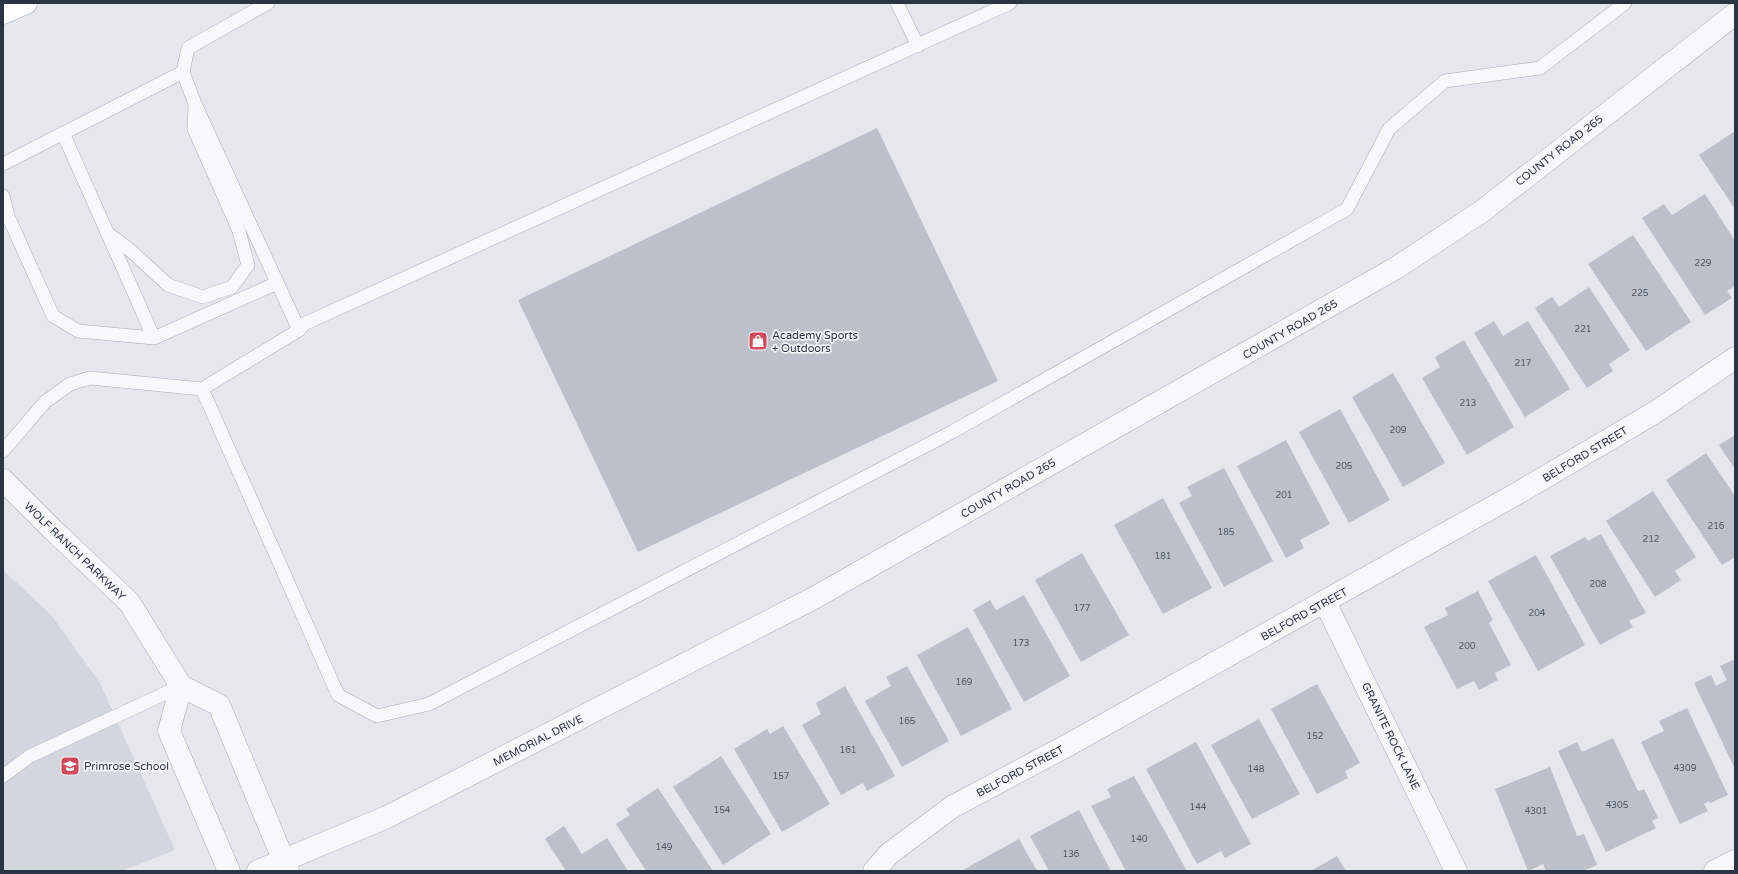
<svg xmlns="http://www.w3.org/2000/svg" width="1738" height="874" font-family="'Varela Round',sans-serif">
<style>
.built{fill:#d2d6de}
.building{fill:#bbc0ca}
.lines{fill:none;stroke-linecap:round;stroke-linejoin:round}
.service-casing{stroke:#a9aeb7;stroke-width:14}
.minor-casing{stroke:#a9aeb7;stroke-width:23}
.tertiary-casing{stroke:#a9aeb7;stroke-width:23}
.primary-casing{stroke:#a3abb8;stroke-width:23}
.service{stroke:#f7f8fa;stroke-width:13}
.minor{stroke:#f7f8fa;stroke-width:22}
.tertiary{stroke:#f7f8fa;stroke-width:22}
.primary{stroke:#fff;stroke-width:22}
.labels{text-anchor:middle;stroke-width:3.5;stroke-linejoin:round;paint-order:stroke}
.number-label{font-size:9px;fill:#4f5766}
.street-label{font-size:11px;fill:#2b3445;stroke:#f4f6f9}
.poi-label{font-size:11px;fill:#2b3445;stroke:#f4f6f9;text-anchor:start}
</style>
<rect width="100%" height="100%" fill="#e4e7ec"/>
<path class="built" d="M3 570 51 615 100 683 175 850 122 871H3Z"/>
<path class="building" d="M877 128 998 381 638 552 518 300Z
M1735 131V209L1699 155Z
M1705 194 1735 241V286L1727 291 1732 298 1705 315 1642 218 1664 204 1672 215Z
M1633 235 1691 322 1646 351 1588 264Z
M1589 287 1630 350 1609 364 1613 371 1587 388 1535 308 1552 297 1559 307Z
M1494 321 1503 336 1528 321 1570 389 1525 417 1474 333Z
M1464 340 1514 427 1467 455 1422 378 1440 367 1435 357Z
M1393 373 1445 463 1403 487 1352 397Z
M1340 409 1390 500 1349 523 1299 432Z
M1735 435V469L1719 445Z
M1286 440 1330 524 1300 540 1304 548 1286 558 1237 466Z
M1706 453 1735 496V557L1722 565 1666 480Z
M1224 468 1273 561 1224 587 1179 503 1192 496 1187 487Z
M1653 491 1696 557 1675 571 1681 580 1655 597 1606 521Z
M1163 498 1212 588 1163 614 1114 525Z
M1601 534 1646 613 1629 621 1633 627 1600 645 1550 556 1585 537 1588 541Z
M1082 553 1129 635 1081 662 1035 580Z
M1536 555 1585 645 1538 671 1488 581Z
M1478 591 1493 620 1489 623 1511 665 1495 673 1498 680 1479 690 1474 681 1457 689 1424 627 1448 615 1445 608Z
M1024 595 1070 676 1024 702 973 610 990 600 996 610Z
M968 627 1012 709 961 736 917 655Z
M1735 659V769L1694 683 1711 675 1716 686 1727 680 1720 666Z
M907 666 949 741 902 767 865 701 891 686 886 677Z
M1317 684 1360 763 1345 771 1348 778 1317 794 1271 709Z
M845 686 895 776 867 791 863 783 841 795 802 725 821 714 816 703Z
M1687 708 1728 795 1710 803 1709 801 1704 804 1708 811 1680 824 1641 742 1664 731 1659 721Z
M1259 719 1300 794 1252 819 1211 745Z
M783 726 830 804 782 832 734 749 767 729 770 734Z
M1613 738 1638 791 1644 789 1658 818 1652 821 1656 828 1606 852 1558 751 1577 742 1582 752Z
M1196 742 1251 844 1225 858 1221 851 1197 864 1146 769Z
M721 756 771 834 723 865 673 787Z
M1550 767 1577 836 1584 834 1597 865 1583 871H1546L1543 864 1528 871 1495 789Z
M1134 776 1187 871H1126L1091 806 1111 797 1107 789Z
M658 788 713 871H646L616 824 630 815 626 809Z
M1079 810 1111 871H1049L1030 836Z
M564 826 582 854 607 838 628 871H566L545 839Z
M1019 839 1037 871H961Z
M1337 856 1346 871H1311Z"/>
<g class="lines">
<defs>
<path id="service" d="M268 3 188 48 183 72 195 104 299 330
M897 3 918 46
M63 133 154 338
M3 164 183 72
M3 196 8 216 53 316 78 331 154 338 277 283
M107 233 129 249 168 285 203 297 232 287 248 265 239 231 194 129 195 107
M202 389 299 330 304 324 1010 3
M3 451 45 402 70 384 90 378 202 389 338 695 377 716 429 704 952 432 1347 209 1389 129 1445 81 1540 68 1625 3
M3 776 30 756 181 686"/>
<path id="minor" d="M1325 602 1456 871
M258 871 387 817 814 598 1396 268 1481 212 1735 14
M874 871 890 853 952 807 1070 744 1518 493 1654 413 1735 358
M1715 871 1735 861"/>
<path id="tertiary" d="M3 480 53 530 129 602 181 686 219 705 288 871
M181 686 169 731 229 871"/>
<path id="primary" d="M3 13 26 3"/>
</defs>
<use href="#service" class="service-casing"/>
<use href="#minor" class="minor-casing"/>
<use href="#tertiary" class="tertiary-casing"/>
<use href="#primary" class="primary-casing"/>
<use href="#service" class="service"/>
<use href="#minor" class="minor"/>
<use href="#tertiary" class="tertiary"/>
<use href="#primary" class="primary"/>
</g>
<defs>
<symbol id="shop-square" viewBox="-11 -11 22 22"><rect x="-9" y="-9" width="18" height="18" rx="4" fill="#d1495b" stroke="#f4f6f9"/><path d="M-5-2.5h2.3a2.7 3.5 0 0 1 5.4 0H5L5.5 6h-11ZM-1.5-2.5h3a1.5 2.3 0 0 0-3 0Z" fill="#fff"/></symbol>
<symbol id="school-square" viewBox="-11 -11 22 22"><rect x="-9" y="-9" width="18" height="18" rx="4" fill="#d1495b" stroke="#f4f6f9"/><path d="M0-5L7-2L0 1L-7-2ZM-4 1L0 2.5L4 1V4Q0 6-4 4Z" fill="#fff"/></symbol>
</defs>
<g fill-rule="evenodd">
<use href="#shop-square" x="747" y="330" width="22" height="22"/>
<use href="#school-square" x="59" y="755" width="22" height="22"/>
</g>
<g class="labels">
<g class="number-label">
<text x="1703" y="266">229</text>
<text x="1640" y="296">225</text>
<text x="1583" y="332">221</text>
<text x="1523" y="366">217</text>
<text x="1468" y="406">213</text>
<text x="1398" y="433">209</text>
<text x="1344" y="469">205</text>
<text x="1284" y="498">201</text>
<text x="1716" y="529">216</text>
<text x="1226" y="535">185</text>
<text x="1651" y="542">212</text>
<text x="1163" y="559">181</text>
<text x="1598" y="587">208</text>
<text x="1082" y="611">177</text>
<text x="1537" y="616">204</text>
<text x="1021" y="646">173</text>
<text x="1467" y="649">200</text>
<text x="964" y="685">169</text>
<text x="907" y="724">165</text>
<text x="1315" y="739">152</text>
<text x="848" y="753">161</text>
<text x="1685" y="771">4309</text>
<text x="1256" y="772">148</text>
<text x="781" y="779">157</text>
<text x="1617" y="808">4305</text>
<text x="1198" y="810">144</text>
<text x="722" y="813">154</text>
<text x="1536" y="814">4301</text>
<text x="1139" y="842">140</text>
<text x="664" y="850">149</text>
<text x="1071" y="857">136</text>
</g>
<g class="street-label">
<text transform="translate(1559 150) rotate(-38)" y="4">COUNTY ROAD 265</text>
<text transform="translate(1290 329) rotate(-30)" y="4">COUNTY ROAD 265</text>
<text transform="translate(1585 454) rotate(-31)" y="4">BELFORD STREET</text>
<text transform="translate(1008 488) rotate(-30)" y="4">COUNTY ROAD 265</text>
<text transform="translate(75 551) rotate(44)" y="4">WOLF RANCH PARKWAY</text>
<text transform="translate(1304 614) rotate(-29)" y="4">BELFORD STREET</text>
<text transform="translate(1391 736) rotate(64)" y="4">GRANITE ROCK LANE</text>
<text transform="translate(538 740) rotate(-27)" y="4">MEMORIAL DRIVE</text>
<text transform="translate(1020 771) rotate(-28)" y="4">BELFORD STREET</text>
</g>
<g class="poi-label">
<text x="772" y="339">Academy Sports<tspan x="772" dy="13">+ Outdoors</tspan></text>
<text x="84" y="770">Primrose School</text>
</g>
</g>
<rect width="1738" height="874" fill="none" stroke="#2b3445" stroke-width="8"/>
</svg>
